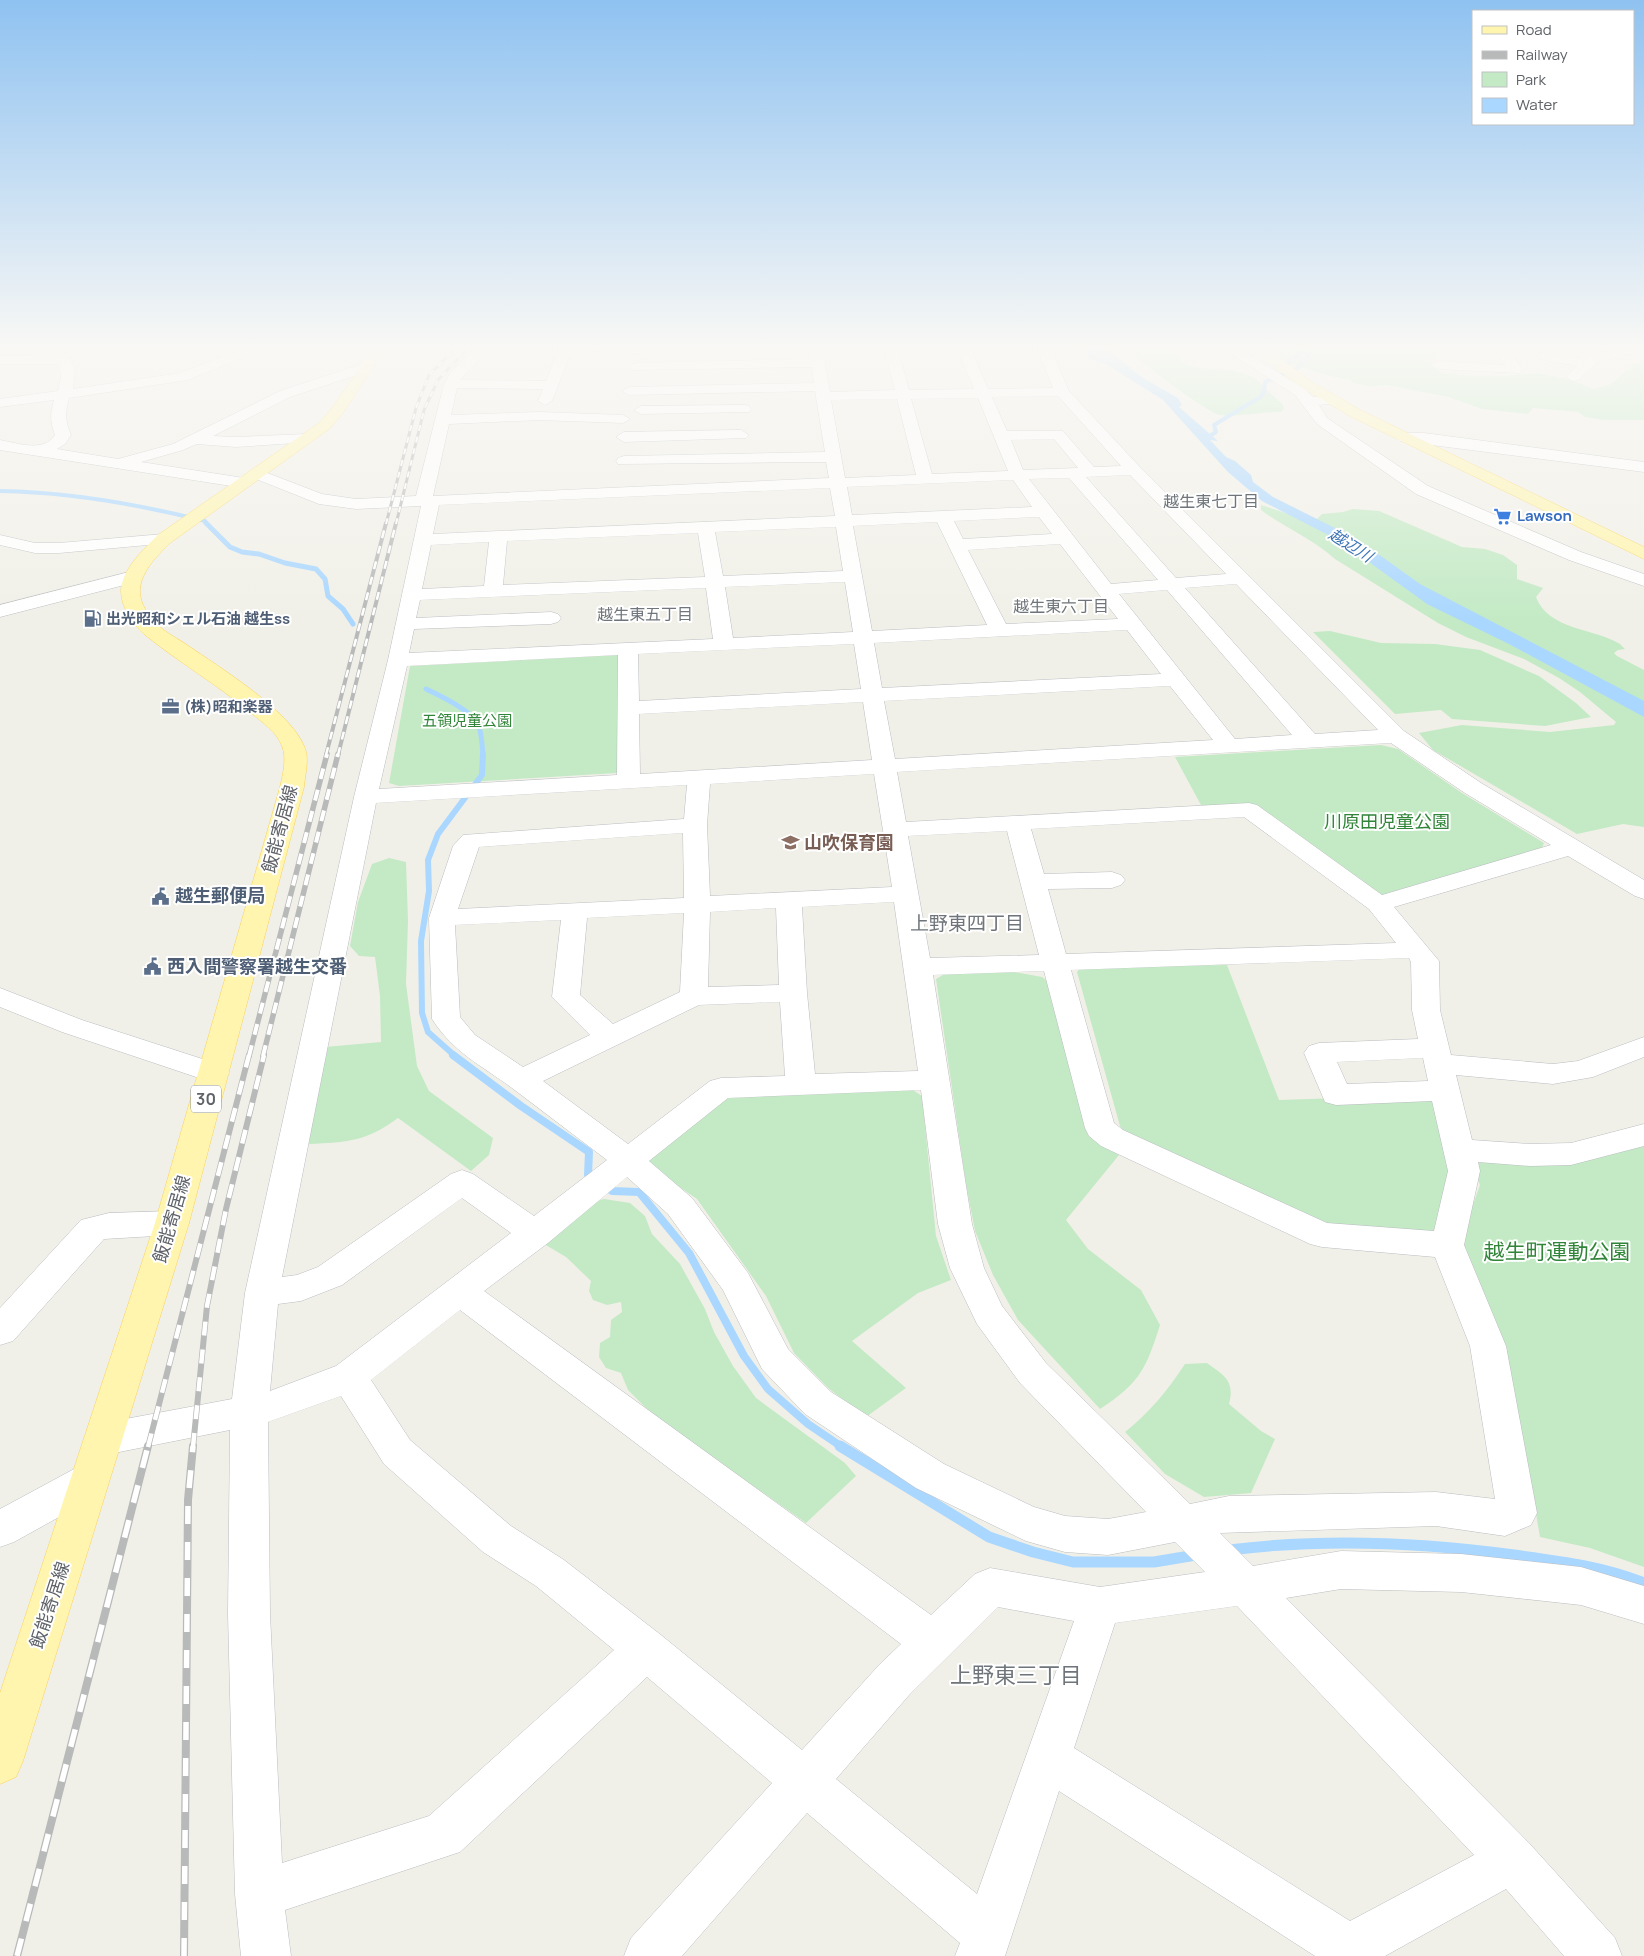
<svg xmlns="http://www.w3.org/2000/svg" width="1644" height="1956" font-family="Manrope,'Noto Sans JP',sans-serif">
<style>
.green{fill:#c3eac5}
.water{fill:#aad7ff}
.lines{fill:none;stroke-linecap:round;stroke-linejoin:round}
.stream-far4{stroke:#aad7ff;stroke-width:4}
.stream-far3{stroke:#aad7ff;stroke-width:5}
.stream-far2{stroke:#aad7ff;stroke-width:6}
.stream-far1{stroke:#aad7ff;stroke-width:8}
.stream{stroke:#aad7ff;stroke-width:11}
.minor-casing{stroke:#babdc1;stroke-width:1}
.major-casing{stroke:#f9d259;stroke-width:1}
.minor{fill:#fff;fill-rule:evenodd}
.major{fill:#fff5af;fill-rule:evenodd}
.rail-far4-casing{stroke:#b8b9b9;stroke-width:3}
.rail-far3-casing{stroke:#b8b9b9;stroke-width:4}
.rail-far2-casing{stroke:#b8b9b9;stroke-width:5.5}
.rail-far1-casing{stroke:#b8b9b9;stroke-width:6}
.rail-casing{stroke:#b8b9b9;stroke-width:8}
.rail-far4{stroke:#fff;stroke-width:2;stroke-dasharray:6;stroke-linecap:butt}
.rail-far3{stroke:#fff;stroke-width:2.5;stroke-dasharray:8;stroke-linecap:butt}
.rail-far2{stroke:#fff;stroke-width:4;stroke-dasharray:11;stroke-linecap:butt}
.rail-far1{stroke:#fff;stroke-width:4.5;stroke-dasharray:14;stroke-linecap:butt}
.rail{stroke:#fff;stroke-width:5.5;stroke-dasharray:18;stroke-linecap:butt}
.labels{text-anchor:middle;stroke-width:4;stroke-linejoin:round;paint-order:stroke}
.far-shop-label{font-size:15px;font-weight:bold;fill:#366cbe;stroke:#fff;text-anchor:start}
.far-service-label{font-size:15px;font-weight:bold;fill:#4e5e75;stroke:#fff;text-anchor:start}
.far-park-label{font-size:15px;fill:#308538;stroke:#fff}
.far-neighbourhood-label{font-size:16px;fill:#6f757a;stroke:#fff}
.far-water-label{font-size:16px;font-style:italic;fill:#3f76b8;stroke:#fff}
.shield{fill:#fff;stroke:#8f9295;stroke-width:1}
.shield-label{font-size:16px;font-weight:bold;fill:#5f6368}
.park-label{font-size:18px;fill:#308538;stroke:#fff}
.street-label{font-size:18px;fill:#5f6368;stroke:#fff}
.education-label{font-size:18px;font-weight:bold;fill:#785e54;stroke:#fff;text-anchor:start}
.service-label{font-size:18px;font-weight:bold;fill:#4e5e75;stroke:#fff;text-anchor:start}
.neighbourhood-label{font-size:19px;fill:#6f757a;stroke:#fff}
.near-park-label{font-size:21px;fill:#308538;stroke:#fff}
.near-neighbourhood-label{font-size:22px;fill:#6f757a;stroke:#fff}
</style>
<rect width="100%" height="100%" fill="#f1f0e8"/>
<path class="green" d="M1124 346H1175L1182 362C1204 373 1223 366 1246 374 1261 378 1269 395 1282 403L1284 409 1281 412C1261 412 1240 417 1220 415 1209 414 1133 357 1124 346Z
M1269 346H1448L1430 364 1442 373 1474 376H1505L1538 373 1571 380 1594 389 1611 384 1634 364 1644 363V420H1604L1585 417 1578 412 1533 408 1528 414 1482 409 1448 397 1387 385 1370 386 1352 383 1351 380 1326 375 1303 368 1300 369 1281 358Z
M1261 505 1295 516 1317 519 1322 514 1343 512 1353 509 1379 511 1462 547 1485 549 1503 555 1517 565V579L1543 588 1536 597C1548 630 1594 628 1620 644L1625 649 1618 650 1614 653 1617 656 1644 670V827L1623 824 1577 834 1433 750 1419 733 1462 725 1550 732 1614 725 1616 722 1580 692 1559 678 1524 659 1466 637 1438 623 1335 559C1313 539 1285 528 1261 510Z
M1330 631 1381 643 1435 644 1480 650 1539 676 1576 703 1591 717 1545 726 1452 719 1441 710 1395 714 1313 632Z
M618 655 621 770 617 773 399 786 389 783 410 666Z
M1381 745 1398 749 1462 793 1544 843 1542 848 1385 896 1374 894 1252 805H1201L1175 757Z
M389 858 406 862 408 921 406 984 417 1066 429 1091 493 1138 489 1155 471 1171 398 1118C365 1142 348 1142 309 1144L314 1083 325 1047 381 1042 380 996 375 957 359 956 350 946 358 902 372 864Z
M1227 965 1279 1100 1427 1095 1436 1105 1452 1173 1436 1229 1429 1235 1330 1229 1125 1134 1120 1126 1077 972 1081 967Z
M1009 971 1042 977 1054 986 1102 1145 1119 1155 1066 1220 1088 1249 1141 1290 1160 1325C1146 1369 1140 1383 1100 1409L1018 1320 993 1275 975 1231 966 1184 936 979 948 972Z
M908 1087 922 1096 936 1236 951 1280 918 1293 852 1341 906 1388 866 1417 828 1388 794 1353 766 1296 697 1199 647 1165 650 1154 716 1099Z
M1644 1145V1567L1590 1548 1540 1537 1536 1514 1459 1244 1480 1185 1472 1166 1481 1162 1539 1165Z
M604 1199 630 1203 645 1216 652 1234 680 1264 705 1309 714 1332 733 1366 756 1398 845 1463 856 1476 806 1523 655 1417 628 1390 621 1373 606 1368 599 1357 600 1343 610 1337 611 1320 622 1312 621 1302 607 1305 593 1300 589 1291 591 1281 566 1257 544 1244 590 1203Z
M1207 1363C1225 1376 1235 1381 1229 1404L1261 1431 1275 1439 1251 1493 1204 1497 1165 1474 1125 1432C1149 1413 1168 1390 1185 1364Z"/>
<path class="water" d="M1081 346 1108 350 1143 378 1178 398 1182 405 1179 407 1218 441 1210 440 1226 457 1235 461 1251 475 1253 482 1273 497 1337 529 1381 556 1420 584 1644 701V717L1509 644 1427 604 1340 541 1262 501 1228 472 1163 400 1106 364 1090 359Z"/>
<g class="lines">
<path class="stream-far4" d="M1289 363 1303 350 1311 348
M1205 439 1216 432 1214 425 1260 397 1264 392 1265 382 1298 368 1313 351 1311 348 1315 346
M0 491C70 492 137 504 205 521L207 524"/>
<path class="stream-far3" d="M206 523 230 547 242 552 259 554 285 563 316 569 325 579 328 596 343 609 353 624
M426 689C440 696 471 710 478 724 482 733 482 746 483 755"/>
<path class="stream-far2" d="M455 1056 428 1032 422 1013 421 941 429 891 428 860 438 834 482 775 483 754"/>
<path class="stream-far1" d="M453 1055 521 1106 589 1152 588 1175 595 1179
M604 1185 612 1191 639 1192 689 1253 744 1356 768 1389 808 1424 842 1447"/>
<path class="stream" d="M840 1446 989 1537 1033 1552 1073 1562H1154L1196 1555
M1229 1550C1325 1538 1419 1542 1514 1555 1558 1561 1602 1566 1644 1583"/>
<defs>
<path id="minor" d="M251 346H270L188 380 69 398C65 413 65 421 71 435L65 444 57 449 118 459 173 444 280 391 362 364H372L374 367 372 370 290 397 213 436 236 437 306 434 314 439 311 442 236 447 197 444 183 450 141 462 244 478 252 483 250 486 244 488 0 450V440C17 443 44 453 55 435 50 422 50 414 54 400L0 407V399L58 391 61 377 59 364H0V356L53 355 70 358 75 369 73 389 180 373Z
M477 346H491L460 380 546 381 560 346H649L655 350 648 354 579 350 573 347 552 401 545 405 538 401 543 389 457 388 451 415 539 412 623 415 630 419 623 423 539 420 449 424 433 496 829 478 826 462 618 464 616 461 618 458 624 456 825 452 815 391 629 395 622 391 629 387 814 383 812 367 632 370 630 367 632 364 637 363 810 359 808 346H822L830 392 895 390 883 346H897L909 390 974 389 956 346H970L988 389 1053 388 1036 346H1050L1069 391 1140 467 1404 731 1481 783 1644 880V899L1635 896 1568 856 1394 907 1439 961 1440 1010 1451 1055 1553 1064 1578 1061 1644 1037V1057L1593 1077 1553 1084 1456 1075 1472 1140 1530 1144 1571 1143 1644 1124V1146L1571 1165 1530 1166 1478 1162 1480 1171 1464 1245 1506 1346 1537 1513 1531 1525 1505 1536 1436 1526 1220 1533 1253 1566 1341 1551 1461 1554 1581 1567 1644 1586V1624L1581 1605 1461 1592 1341 1589 1286 1598 1529 1843 1615 1938 1622 1956H1564L1506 1889 1385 1956H1315L1059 1791 1005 1956H955L960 1943 807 1813 682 1956H624L631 1938 772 1783 647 1677 460 1852 285 1910 291 1956H241L235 1894 228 1614 230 1430 104 1455 91 1450 85 1439 91 1428 104 1423 232 1399 245 1293 354 797 388 660 421 506 356 509 319 504 251 477 249 474 257 469 322 494 356 499 416 496 444 384 451 372ZM1058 396 1121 466 1094 467 1063 431H1007L992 397ZM978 398 1008 471 932 474 911 399ZM897 399 916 475 845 478 831 400ZM1054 439 1078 468 1023 470 1011 440ZM1130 475 1226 574 1176 578 1086 477ZM1069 478 1158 580 1111 584 1029 479ZM1013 480 1032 507 852 515 847 487ZM830 488 835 516 433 534 439 505ZM1039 517 1052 534 963 539 954 521ZM937 522 987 625 872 631 853 526ZM836 527 843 571 723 576 715 532ZM698 533 705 577 503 585 507 541ZM489 542 484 586 422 589 431 545ZM1060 544 1118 619 1006 624 968 550ZM845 582 853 632 733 638 725 587ZM1236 584 1378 730 1315 734 1185 588ZM706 588 713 639 409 653 414 629 551 624 558 622 561 618 558 614 551 612 416 618 420 600ZM1167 590 1292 735 1235 739 1119 594ZM1127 630 1161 674 882 688 874 643ZM854 644 861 689 639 701 638 654ZM618 655 617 775 379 789 407 666ZM1170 686 1213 740 895 759 884 701ZM863 702 872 760 640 774 639 714ZM1391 743 1465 793 1551 845 1382 895 1257 805 1249 803 906 822 897 772ZM874 774 892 887 710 896 707 825 710 784ZM687 785 684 819 463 835 453 846 429 918 432 1019C454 1053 481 1065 512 1088 544 1112 575 1136 607 1160L534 1216 473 1174 462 1170 451 1174 318 1267 297 1275 282 1277 376 803ZM1244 817 1369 909 1396 943 1066 954 1048 889 1112 888 1121 885 1125 880 1121 875 1112 872 1044 874 1031 829ZM1007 831 1039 955 930 958 908 836ZM683 833 684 898 458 909 479 847ZM894 902 918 1071 815 1074 807 993 802 907ZM776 908 779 985 708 987 710 912ZM684 913 680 992 613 1024 580 995 587 918ZM561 920 552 997 590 1035 523 1067 475 1035 460 1017 455 925ZM1409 958 1411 962 1412 1010 1418 1039 1319 1043 1309 1046 1304 1053 1325 1102 1336 1105 1432 1101 1448 1171 1434 1231 1327 1223 1123 1130 1114 1123 1071 970ZM1044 971 1085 1128 1089 1136 1101 1146 1310 1244 1322 1247 1435 1257 1470 1346 1495 1499 1436 1492 1229 1496 1190 1504 1046 1363 1002 1306 984 1268 972 1224 933 975ZM780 1002 785 1076 721 1078 710 1081 628 1144 543 1081 699 1005ZM1423 1058 1428 1081 1347 1084 1337 1062ZM921 1090 938 1224 950 1268 977 1324 1020 1383 1146 1512 1108 1519 1065 1516 1034 1507 944 1464 831 1392 788 1349 748 1273 692 1198 649 1161 728 1098ZM627 1177 668 1214 723 1290 762 1369 805 1414 916 1488 1026 1541 1065 1552 1108 1555 1175 1542 1205 1572 1100 1587 990 1568 975 1574 931 1615 484 1291 548 1243ZM462 1198 511 1233 336 1366 270 1391 278 1304 301 1301 342 1285ZM460 1310 901 1644 880 1664 802 1750 661 1635 564 1560 511 1526 410 1440 371 1380ZM341 1396 384 1464 483 1552 536 1586 614 1650 429 1816 282 1863 270 1614 268 1422ZM1237 1606 1474 1855 1350 1921 1074 1748 1115 1623ZM998 1607 1074 1621 977 1894 836 1779 910 1694Z
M1219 346H1235L1305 389 1313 397H1336L1338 400 1336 403 1319 405 1327 418 1428 486 1581 552 1644 574V586L1569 560 1416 494 1317 424 1295 395Z
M1493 346H1507L1522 370 1520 373 1438 369 1431 365 1438 361 1505 365Z
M1548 346H1562L1555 354 1584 359 1588 356 1627 346H1644V350L1598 362 1578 380 1573 381 1566 377 1577 366 1540 359 1538 356Z
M744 405 749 406 751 409 749 412 641 414 634 410 641 406Z
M741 430 749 435 746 438 624 442 616 437 624 432Z
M1405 433H1424L1644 462V472L1400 441 1397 438 1400 435Z
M164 534 170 535 173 539 170 543 59 553H35L0 545V535L35 543H59Z
M133 571 140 573 142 577 140 581 0 617V605Z
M0 988 82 1020 224 1066 229 1073 224 1080 214 1083 62 1032 0 1007Z
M172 1211 184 1214 189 1223 184 1232 172 1235 104 1239 13 1341 0 1345V1308L81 1220 109 1213Z
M90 1463 104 1468 109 1480 104 1492 14 1542 0 1547V1509L76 1468Z"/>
<path id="major" d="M374 346H387L343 413 329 429 170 543C157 556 139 573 140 593 141 605 148 615 156 623 164 632 177 638 187 645 219 667 289 710 304 746 310 758 305 774 304 787L189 1223 23 1761 16 1777 0 1784V1693L155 1223 280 787C283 774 287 758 282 746 277 732 262 722 251 713 217 684 178 662 144 634 133 624 121 607 121 591 122 569 143 550 158 535L319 423 333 407Z
M1249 346H1264L1309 380 1360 410 1644 547V559L1350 416 1299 386Z"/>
</defs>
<use href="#minor" class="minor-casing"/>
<use href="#major" class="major-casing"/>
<use href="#minor" class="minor"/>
<use href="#major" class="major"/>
<defs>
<path id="rail-far4" d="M386 524 416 408 429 375 458 346
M396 524 424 410 438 380 470 346"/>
<path id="rail-far3" d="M326 755 386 523
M338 755 396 523"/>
<path id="rail-far2" d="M249 1056 327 754
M263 1056 338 754"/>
<path id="rail-far1" d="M148 1447 249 1055
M193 1447 207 1306 226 1209 264 1055"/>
<path id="rail" d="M17 1956 148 1446
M184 1956 188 1500 193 1446"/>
</defs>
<use href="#rail-far4" class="rail-far4-casing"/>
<use href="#rail-far3" class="rail-far3-casing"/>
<use href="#rail-far2" class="rail-far2-casing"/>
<use href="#rail-far1" class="rail-far1-casing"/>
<use href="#rail" class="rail-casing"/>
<use href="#rail-far4" class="rail-far4"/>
<use href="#rail-far3" class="rail-far3"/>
<use href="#rail-far2" class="rail-far2"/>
<use href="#rail-far1" class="rail-far1"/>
<use href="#rail" class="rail"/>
</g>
<linearGradient id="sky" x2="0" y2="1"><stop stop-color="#8fc2f1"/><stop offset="0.56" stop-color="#f9f8f5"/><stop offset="1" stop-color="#f9f8f5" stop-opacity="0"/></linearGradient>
<rect width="1644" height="620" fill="url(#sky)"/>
<defs>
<symbol id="supermarket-bare" viewBox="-9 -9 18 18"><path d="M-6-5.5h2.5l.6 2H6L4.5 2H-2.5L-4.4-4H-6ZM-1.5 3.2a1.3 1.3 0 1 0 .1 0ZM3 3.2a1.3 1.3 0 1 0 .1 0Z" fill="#3f7fe0" stroke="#fff" stroke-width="2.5" paint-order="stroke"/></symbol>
<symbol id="fuel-bare" viewBox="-9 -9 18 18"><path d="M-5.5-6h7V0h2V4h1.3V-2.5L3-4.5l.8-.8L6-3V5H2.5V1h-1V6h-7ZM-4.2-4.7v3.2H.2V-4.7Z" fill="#5c6f8a" stroke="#fff" stroke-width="2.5" paint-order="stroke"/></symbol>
<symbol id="office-bare" viewBox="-9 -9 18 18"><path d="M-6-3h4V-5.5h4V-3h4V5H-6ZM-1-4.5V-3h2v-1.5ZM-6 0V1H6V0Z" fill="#5c6f8a" stroke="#fff" stroke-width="2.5" paint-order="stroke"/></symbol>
<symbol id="school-bare" viewBox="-9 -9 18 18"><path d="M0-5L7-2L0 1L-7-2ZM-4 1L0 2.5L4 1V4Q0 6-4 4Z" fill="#8d6e63" stroke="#fff" stroke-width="2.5" paint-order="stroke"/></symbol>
<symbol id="civic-bare" viewBox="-9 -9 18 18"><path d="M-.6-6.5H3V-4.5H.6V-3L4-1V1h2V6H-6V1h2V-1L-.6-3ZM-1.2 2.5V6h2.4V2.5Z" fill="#5c6f8a" stroke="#fff" stroke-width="2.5" paint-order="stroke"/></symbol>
</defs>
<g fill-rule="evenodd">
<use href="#supermarket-bare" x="1490" y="504" width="25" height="25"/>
<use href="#fuel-bare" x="80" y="606" width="25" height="25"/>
<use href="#office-bare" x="158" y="694" width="25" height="25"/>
<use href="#school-bare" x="778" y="830" width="25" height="25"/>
<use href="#civic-bare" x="148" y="884" width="25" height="25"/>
<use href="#civic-bare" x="140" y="954" width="25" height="25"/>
</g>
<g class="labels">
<g class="far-shop-label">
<text x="1517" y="521">Lawson</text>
</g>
<g class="far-service-label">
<text x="106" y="624">出光昭和シェル石油 越生ss</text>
<text x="184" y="712">(株)昭和楽器</text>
</g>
<g class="far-park-label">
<text x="467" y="726">五領児童公園</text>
</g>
<g class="far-neighbourhood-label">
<text x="1211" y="507">越生東七丁目</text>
<text x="1061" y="612">越生東六丁目</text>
<text x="645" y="620">越生東五丁目</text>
</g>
<g class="far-water-label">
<text transform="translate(1351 545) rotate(32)" y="6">越辺川</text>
</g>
<rect class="shield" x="191" y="1085.5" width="30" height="27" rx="4"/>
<g class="shield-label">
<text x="206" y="1105">30</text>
</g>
<g class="park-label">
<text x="1387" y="828">川原田児童公園</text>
</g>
<g class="street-label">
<text transform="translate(280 829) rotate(-75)" y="6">飯能寄居線</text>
<text transform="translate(172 1219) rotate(-74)" y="6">飯能寄居線</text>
<text transform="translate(50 1605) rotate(-72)" y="6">飯能寄居線</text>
</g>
<g class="education-label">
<text x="804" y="849">山吹保育園</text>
</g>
<g class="service-label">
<text x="175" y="902">越生郵便局</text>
<text x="167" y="973">西入間警察署越生交番</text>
</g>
<g class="neighbourhood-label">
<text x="967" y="930">上野東四丁目</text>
</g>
<g class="near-park-label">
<text x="1557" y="1259">越生町運動公園</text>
</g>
<g class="near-neighbourhood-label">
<text x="1016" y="1683">上野東三丁目</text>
</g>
</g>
<rect x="1472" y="10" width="162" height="115" fill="#ffffff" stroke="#bfc1c3"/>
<rect x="1482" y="26" width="25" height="8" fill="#fff5af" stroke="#bfc1c3"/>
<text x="1516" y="35" font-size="15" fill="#5f6368">Road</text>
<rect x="1482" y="51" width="25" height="8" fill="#b8b9b9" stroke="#bfc1c3"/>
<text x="1516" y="60" font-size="15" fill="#5f6368">Railway</text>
<rect x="1482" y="72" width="25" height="15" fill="#c3eac5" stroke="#bfc1c3"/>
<text x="1516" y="85" font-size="15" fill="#5f6368">Park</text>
<rect x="1482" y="98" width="25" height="15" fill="#aad7ff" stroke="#bfc1c3"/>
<text x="1516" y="110" font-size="15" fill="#5f6368">Water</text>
</svg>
